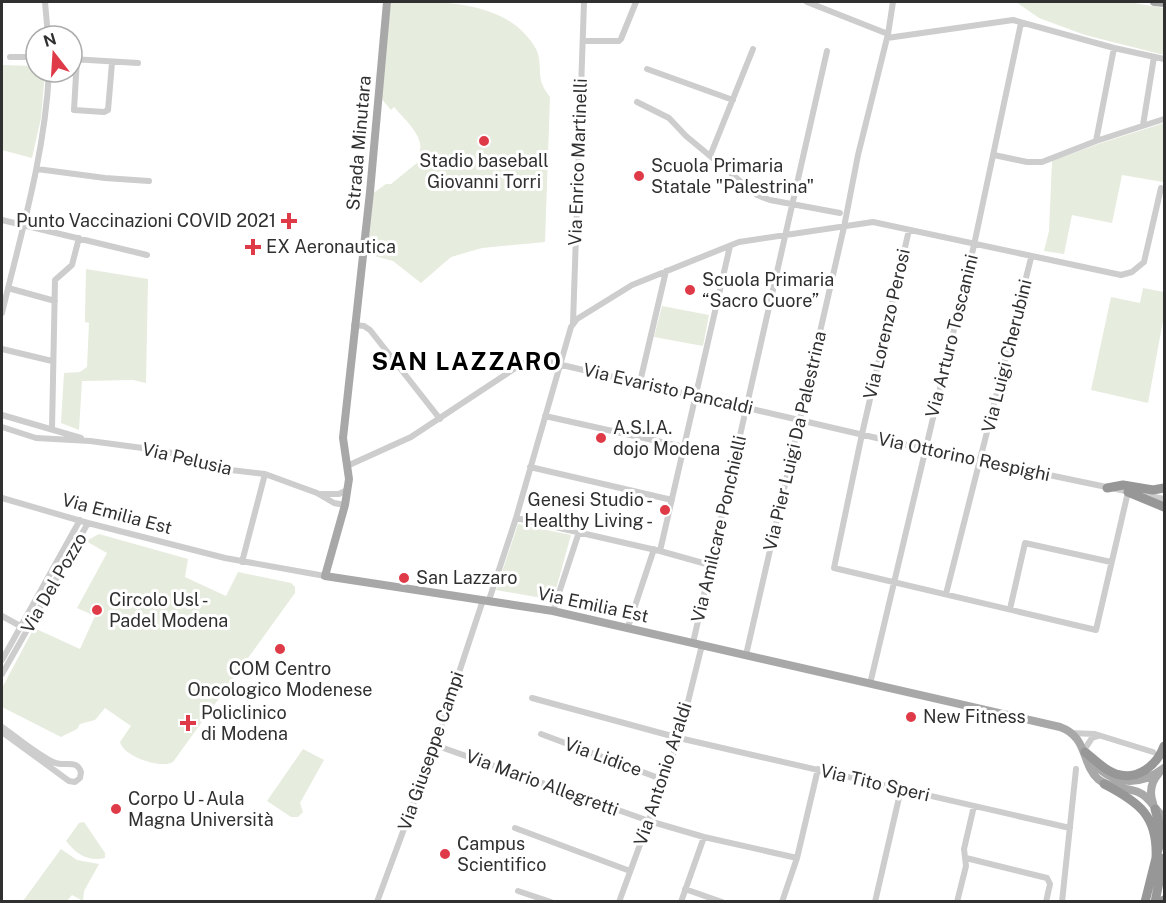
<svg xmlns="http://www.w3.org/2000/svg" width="1166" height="903" font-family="'Public Sans',sans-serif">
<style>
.green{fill:#e6ecde}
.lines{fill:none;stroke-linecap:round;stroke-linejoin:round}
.minor{stroke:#cdcdcd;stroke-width:6}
.major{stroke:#a8a8a8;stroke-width:8}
.highway{stroke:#979797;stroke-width:9}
.poi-dot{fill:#df3a48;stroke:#fff;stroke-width:2}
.labels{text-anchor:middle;stroke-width:6;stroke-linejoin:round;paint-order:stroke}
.street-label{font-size:18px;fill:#303030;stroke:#fff}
.poi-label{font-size:18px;fill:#303030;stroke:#fff;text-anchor:start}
.district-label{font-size:24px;font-weight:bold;letter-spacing:1.5px;fill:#000;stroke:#fff}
</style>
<rect width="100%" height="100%" fill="#fff"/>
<path class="green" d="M391 2C443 1 508 0 536 49 541 58 539 71 541 81 543 87 546 92 550 97L545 242 482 248 451 257 421 283 393 261 367 254 372 194 386 184H391L423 158 418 156C428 139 405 120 394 107L391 110 380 97Z
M1016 2H1128L1164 8V55L1085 35 1039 18Z
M2 65 36 66V72H45L41 118 32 158 2 150Z
M1164 123 1163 182 1122 175 1112 223 1072 215 1064 254 1044 251 1049 231 1052 161 1098 144Z
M86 269 148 279 146 383 133 380 82 381 79 430 61 423 64 373 80 372 87 367 89 323 85 322V317Z
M1143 288 1164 292V315L1148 403 1091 390 1111 297 1140 303Z
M662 306 709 315 703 346 654 337Z
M518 524 571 535 553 600 496 590Z
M99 534 188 559 185 577 226 596 238 572 291 583 295 587V593L173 762C161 769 124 757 120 742L131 726 105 708 95 720 80 724 77 729 61 737 2 707V688L34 628 80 649 95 616 77 608 107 553 86 541Z
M303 749 324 760 300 803 303 812 298 817H291L267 801Z
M84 822 105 853V858C88 862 76 854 66 841L79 823Z
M61 849 77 860 99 864 84 891 83 901 72 895 67 901H23Z"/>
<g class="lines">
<path class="minor" d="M45 2 48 36
M807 2 888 34
M887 38 1013 20 1114 48 1164 59
M583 41H619L621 39 636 2
M10 57H36
M72 59 138 63
M77 59 74 110 104 112 108 110 112 63
M647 69 733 100
M637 102 669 118 686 136 757 195 770 200 840 213
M1143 125 1154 57
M1096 141 1114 48
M994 155 1027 162H1042L1096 141 1164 119
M710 156 753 49
M37 169 105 178 149 181
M2 220 147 255
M909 230 862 434 834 568 1096 630 1128 492
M8 288 55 301
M2 313C21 234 45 154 49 72
M573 323 584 2
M354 325 364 326 370 330 440 419
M2 349 52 361
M640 382 666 271
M2 415 81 438
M545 416 684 447
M2 427 36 438 90 441 165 451 214 468 265 474 317 493 334 503 345 505
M52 429 55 280 72 265 79 238
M347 466 411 437 523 363 536 359 924 449 1164 499
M530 467 672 500
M321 494H339L347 490
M2 498 88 523 225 558 325 576
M516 518 660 551 710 565
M660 551 730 246
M242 562 265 474
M946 594 1031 258
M489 600 516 518 571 327 577 319 632 285 739 242 873 222 1121 275 1132 272 1144 262 1161 188
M1010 609 1025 543 1111 562
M553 611 579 532
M2 616 24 628
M628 627 654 549
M693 643 827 51
M746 655 844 227 858 155 888 34 893 2
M2 660 80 520
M2 674 88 523
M870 684 974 245 1021 23
M532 698 679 738 1070 828
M2 727C18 738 35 753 53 762 64 768 76 758 81 772L80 778 75 782 69 781 2 732
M1070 733 1095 734 1153 752
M541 734 664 780
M435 745 649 821 704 837 797 858
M1084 750 1092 738 1098 736
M515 828 630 871
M966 858 1047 878 1050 884 1046 902
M685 889 722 902
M518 891 551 902
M377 902 435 745 483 600
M619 902 679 738 702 645
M681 902 704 837
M782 902 797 858 818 769
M875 902 901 789
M957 902 966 866 964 849 974 806
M1062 902 1076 769"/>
<path class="major" d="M387 2 370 192 343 438 349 479 345 505 325 576 553 611 1060 727C1088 737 1081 763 1098 779 1108 788 1125 787 1138 792 1151 797 1154 810 1164 817
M1154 2 1164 3
M1094 763C1113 786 1141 786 1164 768
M1153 803C1149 792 1151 782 1159 773"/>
<path class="highway" d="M1107 488 1123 485 1153 490 1164 488
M1128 492 1164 507
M1085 752C1095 760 1104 770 1116 774 1138 781 1157 765 1164 746
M1104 784C1139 802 1158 816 1156 858
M1145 902 1161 838 1160 827 1155 809
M1155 902 1164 858
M1164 902V900"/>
</g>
<g class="poi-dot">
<circle cx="484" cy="141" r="6"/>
<circle cx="639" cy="176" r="6"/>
<path d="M286 212h6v6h6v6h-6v6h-6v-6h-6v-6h6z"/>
<path d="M250 238h6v6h6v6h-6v6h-6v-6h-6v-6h6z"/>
<circle cx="690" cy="290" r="6"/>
<circle cx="601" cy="438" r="6"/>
<circle cx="665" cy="510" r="6"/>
<circle cx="404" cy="578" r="6"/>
<circle cx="97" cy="610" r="6"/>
<circle cx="280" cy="649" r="6"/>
<circle cx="911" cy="717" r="6"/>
<path d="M185 714h6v6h6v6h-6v6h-6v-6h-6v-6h6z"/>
<circle cx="116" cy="809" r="6"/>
<circle cx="445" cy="854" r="6"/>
</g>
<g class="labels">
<g class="street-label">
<text transform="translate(359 143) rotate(-85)" y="6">Strada Minutara</text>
<text transform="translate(578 162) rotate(-88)" y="6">Via Enrico Martinelli</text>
<text transform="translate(887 324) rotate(-77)" y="6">Via Lorenzo Perosi</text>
<text transform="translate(952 336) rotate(-76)" y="6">Via Arturo Toscanini</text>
<text transform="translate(1007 356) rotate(-76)" y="6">Via Luigi Cherubini</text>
<text transform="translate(668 389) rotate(13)" y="6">Via Evaristo Pancaldi</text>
<text transform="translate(795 441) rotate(-77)" y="6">Via Pier Luigi Da Palestrina</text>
<text transform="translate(964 457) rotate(12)" y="6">Via Ottorino Respighi</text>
<text transform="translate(187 459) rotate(13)" y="6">Via Pelusia</text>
<text transform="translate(117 514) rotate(15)" y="6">Via Emilia Est</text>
<text transform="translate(719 529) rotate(-77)" y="6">Via Amilcare Ponchielli</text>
<text transform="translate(54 583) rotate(-60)" y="6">Via Del Pozzo</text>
<text transform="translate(593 605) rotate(12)" y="6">Via Emilia Est</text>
<text transform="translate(431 751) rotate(-71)" y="6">Via Giuseppe Campi</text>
<text transform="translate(603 757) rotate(20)" y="6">Via Lidice</text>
<text transform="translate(663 774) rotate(-72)" y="6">Via Antonio Araldi</text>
<text transform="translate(542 783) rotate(20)" y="6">Via Mario Allegretti</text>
<text transform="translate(875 783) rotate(13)" y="6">Via Tito Speri</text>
</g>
<g class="poi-label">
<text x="484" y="167" text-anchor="middle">Stadio baseball<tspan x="484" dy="21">Giovanni Torri</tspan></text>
<text x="651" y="172">Scuola Primaria<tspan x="651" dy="21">Statale "Palestrina"</tspan></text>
<text x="276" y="227" text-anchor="end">Punto Vaccinazioni COVID 2021</text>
<text x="266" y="253">EX Aeronautica</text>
<text x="702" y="286">Scuola Primaria<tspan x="702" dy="21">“Sacro Cuore”</tspan></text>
<text x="613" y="434">A.S.I.A.<tspan x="613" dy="21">dojo Modena</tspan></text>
<text x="653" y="506" text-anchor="end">Genesi Studio -<tspan x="653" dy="21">Healthy Living -</tspan></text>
<text x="416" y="584">San Lazzaro</text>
<text x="109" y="606">Circolo Usl -<tspan x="109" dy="21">Padel Modena</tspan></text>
<text x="280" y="675" text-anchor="middle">COM Centro<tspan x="280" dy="21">Oncologico Modenese</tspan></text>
<text x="201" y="719">Policlinico<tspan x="201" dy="21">di Modena</tspan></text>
<text x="923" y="723">New Fitness</text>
<text x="128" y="805">Corpo U - Aula<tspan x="128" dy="21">Magna Università</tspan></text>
<text x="457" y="850">Campus<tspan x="457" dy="21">Scientifico</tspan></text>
</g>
<g class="district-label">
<text x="467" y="370">SAN LAZZARO</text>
</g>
</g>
<rect width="1166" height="903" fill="none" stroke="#303030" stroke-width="6"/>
<g transform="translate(54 54) rotate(343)"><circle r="28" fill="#ffffff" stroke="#acacac" stroke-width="1.5"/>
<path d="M0-4.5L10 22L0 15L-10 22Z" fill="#df3a48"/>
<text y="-9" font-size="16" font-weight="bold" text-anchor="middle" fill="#303030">N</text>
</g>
</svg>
